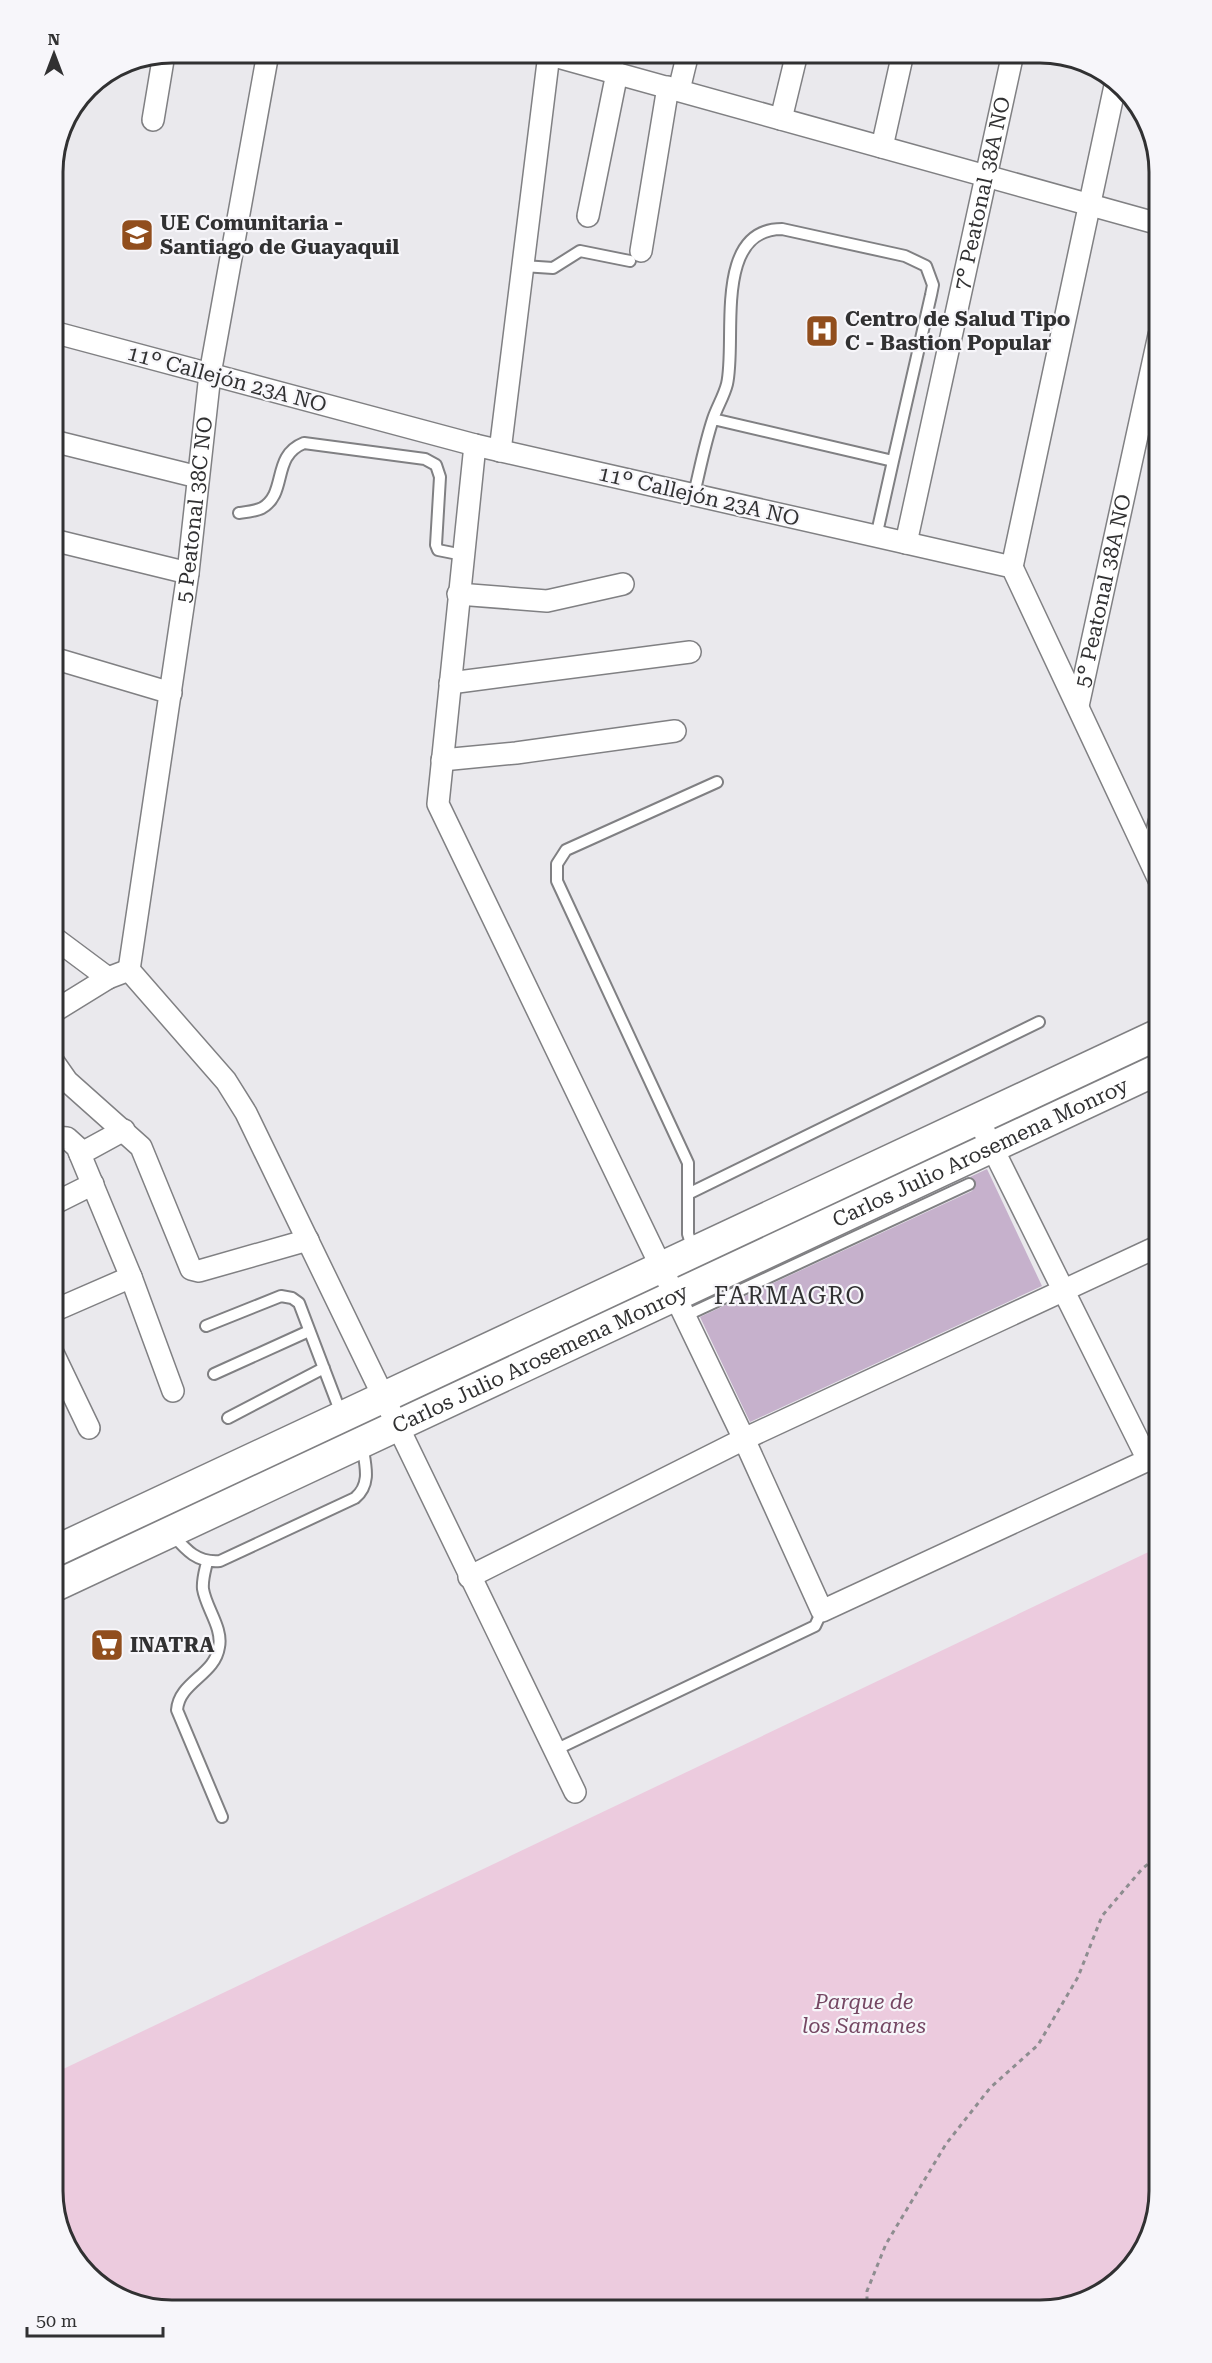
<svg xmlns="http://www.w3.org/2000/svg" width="1212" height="2363" font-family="'Roboto Serif',serif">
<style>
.green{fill:#eccbde}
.building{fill:#c6b1cc}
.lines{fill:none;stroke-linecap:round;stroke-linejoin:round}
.service-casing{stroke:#808083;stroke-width:14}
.minor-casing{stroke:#808083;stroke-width:24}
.secondary-casing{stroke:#808083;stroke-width:33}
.path{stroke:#8e8d90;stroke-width:3;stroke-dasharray:4.5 4.5;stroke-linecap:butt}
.service{stroke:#fff;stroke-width:10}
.minor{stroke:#fff;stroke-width:21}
.secondary{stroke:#fff;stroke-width:30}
.labels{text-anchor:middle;stroke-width:4.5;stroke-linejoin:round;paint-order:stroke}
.street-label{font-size:21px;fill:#313132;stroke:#f7f6fa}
.poi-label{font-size:21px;font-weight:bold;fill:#313132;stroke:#f7f6fa;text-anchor:start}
.park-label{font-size:21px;font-style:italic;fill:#754763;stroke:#f7f6fa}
.quarter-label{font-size:24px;letter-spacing:1.5px;fill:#313132;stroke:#f7f6fa}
.rim{fill:none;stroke:#313132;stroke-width:3}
</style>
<rect width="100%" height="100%" fill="#eae9ed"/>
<path class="green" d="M1159 1547V2192L1139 2258 1086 2302 1040 2310H164L105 2290 61 2237 53 2191V2092L59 2071Z"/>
<path class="building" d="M987 1169 1042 1286 750 1422 700 1317 972 1191 976 1184 970 1177Z"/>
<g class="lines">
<defs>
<path id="service" d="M523 266 553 268 580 251 630 261
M713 419 893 461 876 537
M694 494C700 469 705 443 713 419 717 407 724 396 727 384 737 341 712 229 782 229L905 256 926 266 933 285 931 295 893 461
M239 513C246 512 256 511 262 508 288 493 271 456 304 443L425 459 436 465 440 477 436 545 438 550 463 555
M690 1193 1039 1022
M693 1250 688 1234V1163L557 881V864L566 850 717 782
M685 1316 969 1184
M206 1326 281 1296 292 1298 299 1303 342 1416
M214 1374 309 1331
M228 1418 324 1368
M172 1534C186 1550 197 1563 220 1561L355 1498C372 1484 365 1464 362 1444
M207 1562C205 1571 202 1580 203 1589 206 1608 223 1628 219 1647 215 1675 179 1682 177 1710L222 1817
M555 1750 815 1626 822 1611"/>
<g id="minor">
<path d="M543 53 1159 224"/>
<path d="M679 90 688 53"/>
<path d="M781 119 797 53"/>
<path d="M153 120 164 54"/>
<path d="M882 147 903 53"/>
<path d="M588 216 617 73"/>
<path d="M641 251 668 87"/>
<path d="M53 332 475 445 1012 567 1159 880"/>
<path d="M53 441 198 477"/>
<path d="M475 445 438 804 744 1439 822 1611 1148 1460 979 1121"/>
<path d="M500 451 549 54"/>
<path d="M53 540 188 573"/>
<path id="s1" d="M906 543 1013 53"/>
<path d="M1012 567 1116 81"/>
<path d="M458 594 547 601 623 584"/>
<path d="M53 658 171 693"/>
<path d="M450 683 690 652"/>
<path id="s2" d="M1078 706 1159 335"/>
<path d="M442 760 516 753 675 731"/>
<path d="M1151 860 1159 822"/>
<path d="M53 937 108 978"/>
<path id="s3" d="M129 970 188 573 210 374 268 53"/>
<path d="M53 1012 108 978 129 970 226 1081 246 1113 575 1792"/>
<path d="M53 1061 67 1081 141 1147 191 1269 199 1271 308 1240"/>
<path d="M53 1137 67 1138 77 1147 131 1277 173 1391"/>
<path d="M80 1154 124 1130"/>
<path d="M53 1204 93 1184"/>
<path d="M53 1311 131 1277"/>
<path d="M53 1353 89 1428"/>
<path d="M469 1577 744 1439 1159 1246"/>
</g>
<g id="secondary">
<path d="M53 1552 1159 1034"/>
<path id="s4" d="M53 1587 1159 1069"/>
</g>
</defs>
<use href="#service" class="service-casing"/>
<use href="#minor" class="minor-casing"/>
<use href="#secondary" class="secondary-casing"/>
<path class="path" d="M867 2310V2291L886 2244 946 2144 990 2088 1038 2045 1078 1977 1102 1916 1142 1869 1159 1855"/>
<use href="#service" class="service"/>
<use href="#minor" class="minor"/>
<use href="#secondary" class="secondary"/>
</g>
<defs>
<symbol id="school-square" viewBox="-11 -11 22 22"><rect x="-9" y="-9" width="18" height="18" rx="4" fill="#914e1d" stroke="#f7f6fa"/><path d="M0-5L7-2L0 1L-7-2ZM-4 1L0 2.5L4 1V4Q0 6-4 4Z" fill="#fff"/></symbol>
<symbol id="hospital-square" viewBox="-11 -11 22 22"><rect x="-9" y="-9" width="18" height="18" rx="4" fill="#914e1d" stroke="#f7f6fa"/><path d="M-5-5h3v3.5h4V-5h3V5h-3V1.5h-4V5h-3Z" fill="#fff"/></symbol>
<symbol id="supermarket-square" viewBox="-11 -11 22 22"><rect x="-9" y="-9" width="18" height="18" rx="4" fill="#914e1d" stroke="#f7f6fa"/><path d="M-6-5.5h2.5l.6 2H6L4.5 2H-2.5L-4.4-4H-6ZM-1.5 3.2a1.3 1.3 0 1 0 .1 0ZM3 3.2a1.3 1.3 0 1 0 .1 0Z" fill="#fff"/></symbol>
</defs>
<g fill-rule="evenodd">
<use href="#school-square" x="118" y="216" width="38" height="38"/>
<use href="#hospital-square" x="803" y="312" width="38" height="38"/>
<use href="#supermarket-square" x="88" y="1626" width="38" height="38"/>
</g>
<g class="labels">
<g class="street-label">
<text dy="7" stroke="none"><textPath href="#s1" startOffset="358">7° Peatonal 38A NO</textPath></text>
<text transform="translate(227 379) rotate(15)" y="7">11º Callejón 23A NO</text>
<text transform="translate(699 496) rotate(13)" y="7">11º Callejón 23A NO</text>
<text dy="7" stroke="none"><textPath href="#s3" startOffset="465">5 Peatonal 38C NO</textPath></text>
<text dy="7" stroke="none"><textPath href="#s2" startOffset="118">5° Peatonal 38A NO</textPath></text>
<text dy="7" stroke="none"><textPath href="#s4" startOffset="1024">Carlos Julio Arosemena Monroy</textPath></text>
<text dy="7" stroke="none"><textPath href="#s4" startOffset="538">Carlos Julio Arosemena Monroy</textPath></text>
</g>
<g class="poi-label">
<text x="160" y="230">UE Comunitaria -<tspan x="160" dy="24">Santiago de Guayaquil</tspan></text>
<text x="845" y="326">Centro de Salud Tipo<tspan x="845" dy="24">C - Bastion Popular</tspan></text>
<text x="130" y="1652">INATRA</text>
</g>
<g class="park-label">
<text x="864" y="2009">Parque de<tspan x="864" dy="24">los Samanes</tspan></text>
</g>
<g class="quarter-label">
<text x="790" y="1304">FARMAGRO</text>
</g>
</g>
<path d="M0 0H1212V2363H0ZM172 63H1040A109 109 0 0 1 1149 172V2191A109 109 0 0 1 1040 2300H172A109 109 0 0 1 63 2191V172A109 109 0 0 1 172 63Z" fill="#f7f6fa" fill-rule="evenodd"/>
<path class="rim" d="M172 63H1040A109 109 0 0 1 1149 172V2191A109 109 0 0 1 1040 2300H172A109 109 0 0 1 63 2191V172A109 109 0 0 1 172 63Z"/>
<g transform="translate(54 54)" stroke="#f7f6fa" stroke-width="4.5" paint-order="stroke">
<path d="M0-4.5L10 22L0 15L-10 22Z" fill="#313132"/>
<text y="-9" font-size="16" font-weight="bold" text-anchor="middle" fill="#313132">N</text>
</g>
<path d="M27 2327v9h136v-9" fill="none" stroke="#313132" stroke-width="3"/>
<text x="36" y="2327" font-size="18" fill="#313132" stroke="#f7f6fa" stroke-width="4.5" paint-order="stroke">50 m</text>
</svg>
